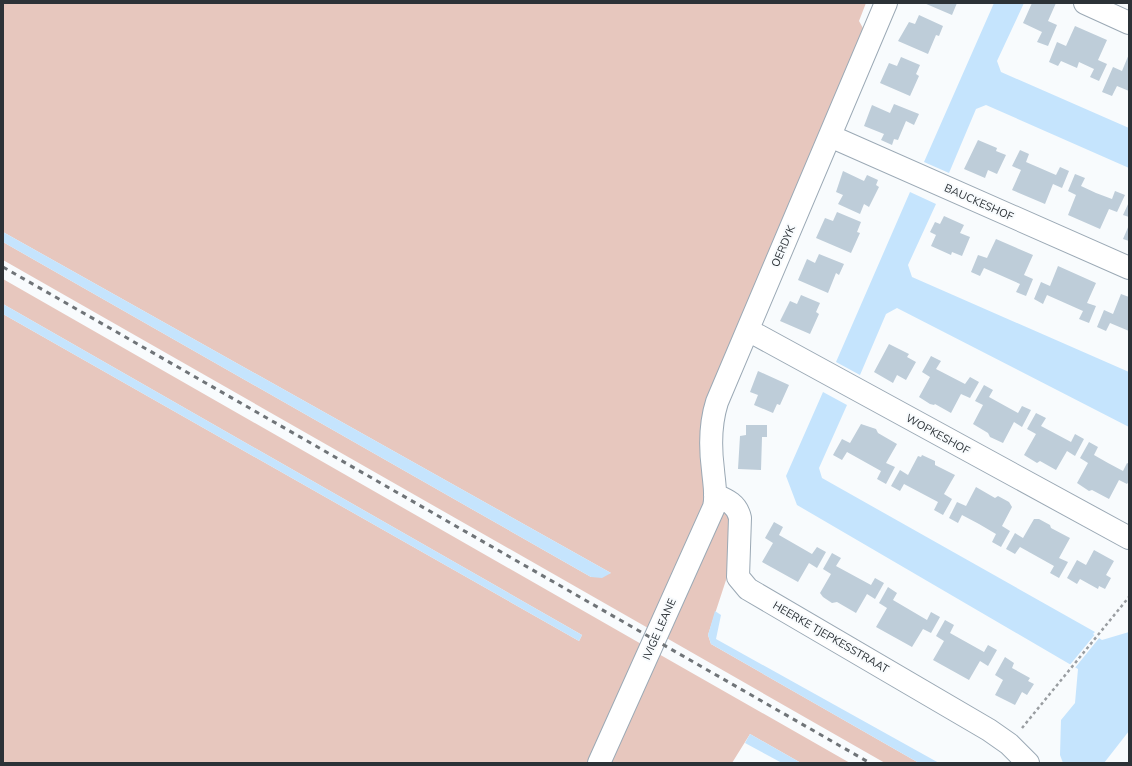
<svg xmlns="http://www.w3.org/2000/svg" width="1132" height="766" font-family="Mulish,sans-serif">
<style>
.green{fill:#e7c7be}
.water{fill:#c5e4fd}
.pier{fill:#f8fbfd}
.building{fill:#becdd9}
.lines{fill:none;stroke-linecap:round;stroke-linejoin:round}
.minor-casing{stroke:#9ba9b5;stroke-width:24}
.path{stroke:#999da1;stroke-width:2.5;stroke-dasharray:3 3;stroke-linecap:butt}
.minor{stroke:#fff;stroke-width:22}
.rail{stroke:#6f7478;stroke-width:3;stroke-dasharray:5 5;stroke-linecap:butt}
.labels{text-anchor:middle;stroke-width:4;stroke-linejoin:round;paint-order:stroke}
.street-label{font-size:11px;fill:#2c3237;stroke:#f8fbfd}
</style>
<rect width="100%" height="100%" fill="#f8fbfd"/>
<path class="green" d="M3 3H866L859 21 864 30 714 392 709 500 648 628 3 260V242L591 577 611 573 3 232Z
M3 279 643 645 592 763H3V314L579 641 582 635 3 304Z
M721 509 731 517 727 577 708 635 711 644 919 763H885L663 636Z
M657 653 850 763H801L750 734 732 763H606Z"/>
<path class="water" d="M994 3H1024L997 61 1001 72 1129 128V168L986 105 976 109 949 173 924 162Z
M910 192 936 204 908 265 912 277 1129 372V427L897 308 886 314 860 375 836 362Z
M3 232 611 573 602 578 591 577 3 242Z
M3 304 582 635 579 641 3 314Z
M823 392 847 405 819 468 822 478 1095 632 1093 634 1102 640 1129 632V731L1104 763H1063L1060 755 1061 720 1075 703 1078 669 797 505 786 476Z
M715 611 721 615 716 639 939 763H919L711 644 708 635Z
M750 734 801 763H782L745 743Z"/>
<path class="pier" d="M1097 632 1096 634 1100 637 1074 669 1069 666Z"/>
<path class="building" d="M924 3H957L952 15Z
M1032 3H1056L1048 21 1057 25 1048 46 1037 42 1042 32 1023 23Z
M919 15 943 26 939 36 936 35 928 54 898 41 909 22 915 24Z
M1075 26 1107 40 1098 60 1107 64 1099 81 1090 77 1094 69 1079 62 1077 68 1061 61 1058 66 1049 62 1057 42 1066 46Z
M1129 54V91L1117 86 1112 96 1102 92 1113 67 1122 71Z
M901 57 920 65 916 74 919 76 910 96 880 83 889 63 897 66Z
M894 104 919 114 914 125 906 121 898 140 894 139 892 145 881 140 884 134 864 126 872 105 890 113Z
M978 140 997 148 996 151 1006 155 997 174 988 170 985 178 964 169Z
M1020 150 1029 154 1026 162 1056 175 1060 167 1069 171 1062 188 1053 184 1045 204 1012 190 1021 170 1012 166Z
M843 171 864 181 867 175 878 180 876 185 879 187 869 207 864 204 860 214 838 204 843 195 836 192Z
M1075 174 1085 178 1081 186 1096 193 1112 199 1115 191 1125 195 1117 212 1109 209 1100 229 1068 215 1076 195 1068 191Z
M1129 202V217L1123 215Z
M837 212 861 222 857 232 860 233 851 253 816 238 825 218 833 221Z
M944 216 964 225 960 233 970 237 962 256 952 252 951 255 931 246 936 235 930 232 935 222 940 224Z
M1129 225V241L1123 239Z
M996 239 1033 255 1024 275 1033 279 1026 296 1016 292 1020 284 984 268 980 276 971 272 978 255 987 258Z
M819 254 844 264 839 275 836 273 828 293 798 280 807 259 815 263Z
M1058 266 1096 283 1087 303 1096 306 1089 323 1079 319 1083 311 1047 295 1043 304 1034 299 1041 282 1050 286Z
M1121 294 1129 297V331L1110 323 1106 331 1097 327 1104 310 1113 314Z
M801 295 820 303 816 312 819 314 810 334 780 321 790 301 797 304Z
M889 344 909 354 907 357 916 362 906 380 897 375 893 383 874 372Z
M931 356 941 361 936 369 965 384 970 377 979 382 970 398 961 394 951 413 935 404 934 405 930 404 919 397 930 377 922 372Z
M758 371 789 385 780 405 777 404 773 413 754 405 758 395 750 392Z
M984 385 993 390 989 397 1018 413 1022 406 1031 410 1022 427 1014 422 1003 443 990 437 988 433 973 424 983 405 975 401Z
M1036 413 1046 418 1041 426 1071 442 1075 434 1084 439 1075 456 1067 451 1056 470 1040 461 1037 463 1024 455 1036 434 1027 429Z
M861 424 876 429 878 433 897 444 886 463 895 467 886 484 877 479 881 471 847 452 842 460 833 455 842 439 850 443Z
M746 425H767V437H762L761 470 738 469 740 436 746 435Z
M1089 442 1098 447 1094 455 1108 463 1123 471 1127 463 1129 464V481L1127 484 1119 480 1109 499 1092 490 1089 491 1077 483 1088 463 1080 458Z
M922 455 935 461V465L955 475 944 494 952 499 943 515 934 510 938 502 904 484 900 491 891 486 900 470 908 475 918 456 921 457Z
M976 487 995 498 998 496 1009 502 1012 507 1002 526 1010 531 1001 547 992 542 996 534 979 524 962 515 958 523 949 518 957 502 966 506Z
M1034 519H1039L1050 525 1051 528 1070 538 1059 558 1068 562 1059 578 1050 573 1054 566 1020 547 1015 554 1006 549 1015 533 1023 538Z
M774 522 783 527 779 535 812 554 817 547 826 552 817 568 809 563 798 582 762 562 773 543 765 538Z
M1094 550 1114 561 1106 575 1111 578 1105 589 1099 586 1098 589 1080 579 1077 584 1067 578 1077 560 1086 565Z
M832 553 841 558 836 566 871 585 875 578 884 583 875 599 867 594 856 613 837 602 832 603 823 597 820 593 831 574 823 569Z
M888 587 897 593 893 600 927 620 931 612 940 617 931 633 923 629 912 647 876 627 887 608 879 603Z
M945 620 954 625 950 633 984 652 988 645 997 650 988 666 980 661 969 680 933 660 944 641 936 636Z
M1005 657 1014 663 1012 668 1030 678 1028 681 1034 684 1027 695 1022 692 1015 705 995 695 1003 680 995 675Z"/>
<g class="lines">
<defs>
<path id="minor" d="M1085 3 1129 23
M830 136 1129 268
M748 330 1129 538
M715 495C727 500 737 504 740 518L738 577 748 589 989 730 1009 744 1028 763
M599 763 714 507C717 495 714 483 713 470 710 447 710 424 717 402L886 3"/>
</defs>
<use href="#minor" class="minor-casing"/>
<path class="path" d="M1022 728 1129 597"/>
<use href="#minor" class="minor"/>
<path class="rail" d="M3 267 870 763"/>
</g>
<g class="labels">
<g class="street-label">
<text transform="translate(979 202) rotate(24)" y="4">BAUCKESHOF</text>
<text transform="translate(783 246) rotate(-67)" y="4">OERDYK</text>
<text transform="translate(938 434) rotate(29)" y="4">WOPKESHOF</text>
<text transform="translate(659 629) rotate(-66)" y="4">IVIGE LEANE</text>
<text transform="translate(831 637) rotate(30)" y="4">HEERKE TJEPKESSTRAAT</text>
</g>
</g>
<rect width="1132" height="766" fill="none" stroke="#2c3237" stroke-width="8"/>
</svg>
